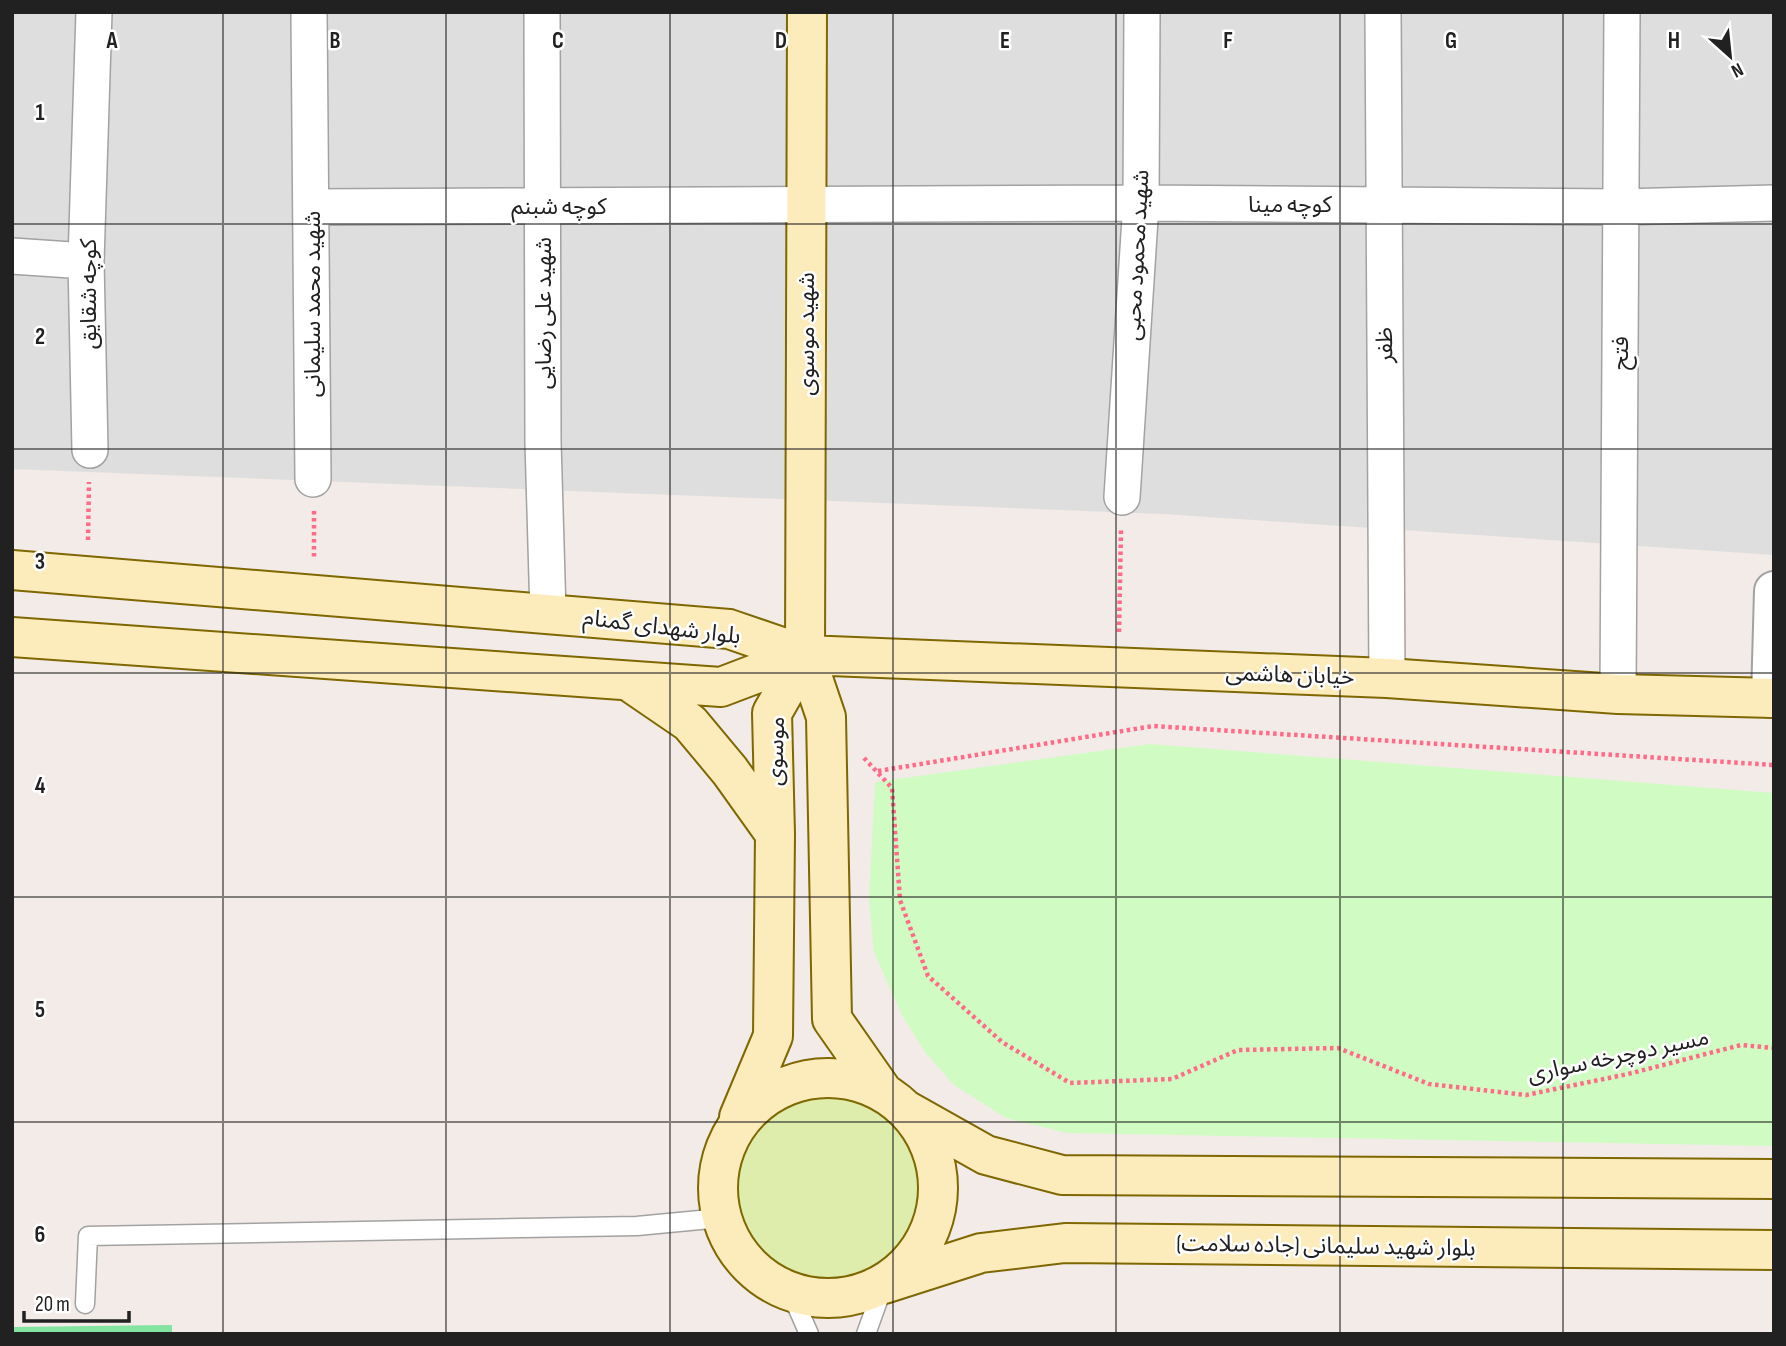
<svg xmlns="http://www.w3.org/2000/svg" width="1786" height="1346" font-family="'Sofia Sans Condensed','Noto Sans Arabic',sans-serif">
<style>
.residential{fill:#dfdede}
.grass{fill:#dfedac}
.park{fill:#d0fcc4}
.pitch{fill:#83e3a1}
.lines{fill:none;stroke-linecap:round;stroke-linejoin:round}
.service-casing{stroke:#a2a2a2;stroke-width:21}
.minor-casing{stroke:#a2a2a2;stroke-width:38}
.tertiary-casing{stroke:#a2a2a2;stroke-width:42}
.secondary-casing{stroke:#7f6701;stroke-width:42}
.path{stroke:#ff6b88;stroke-width:4.5;stroke-dasharray:3.5 3.5;stroke-linecap:butt}
.service{stroke:#fff;stroke-width:18}
.minor{stroke:#fff;stroke-width:35}
.tertiary{stroke:#fff;stroke-width:38}
.secondary{stroke:#fcecbb;stroke-width:38}
.grid{fill:none;stroke:#212121;stroke-width:2;stroke-opacity:0.55}
.labels{text-anchor:middle;stroke-width:5;stroke-linejoin:round;paint-order:stroke}
.street-label{font-size:23px;fill:#212121;stroke:#fff}
.grid-label{font-size:23px;text-anchor:middle;font-weight:bold;fill:#212121;stroke:#fff;stroke-width:5;stroke-linejoin:round;paint-order:stroke}
</style>
<rect width="100%" height="100%" fill="#f2ebe7"/>
<path class="residential" d="M12 12H1774V555L1163 514 12 469Z"/>
<path class="grass" d="M737 1188a91 91 0 1 1 182 0a91 91 0 1 1-182 0Z"/>
<path class="park" d="M1150 744 1774 793V1146L1067 1133 1006 1118 954 1085 925 1052 902 1015 874 952 869 899 875 782Z"/>
<path class="pitch" d="M172 1325V1334H12V1327Z"/>
<g class="lines">
<defs>
<path id="service" d="M791 1293 809 1334
M85 1304 88 1236 637 1226 721 1218
M866 1334 884 1284"/>
<path id="minor" d="M309 12 313 479
M542 12 543 442 548 613
M1383 12 1387 678
M311 207 1141 203 1621 207 1774 203
M12 256 86 261
M90 450 86 261 94 12
M1122 497 1141 203 1142 12
M1618 694 1622 12"/>
<path id="tertiary" d="M1771 698 1774 591"/>
<path id="secondary" d="M807 12 805 655 826 717 832 1019 883 1092
M12 570 729 629 805 655 1387 678 1618 694 1774 698
M12 637 721 687 805 655
M630 682 690 723 730 771 775 834
M718 1188a110 110 0 1 1 220 0a110 110 0 1 1-220 0Z
M906 1110 986 1155 1062 1175 1774 1179
M739 1117 773 1036 775 834 772 713 805 655
M884 1284 981 1253 1065 1243 1774 1250"/>
</defs>
<use href="#service" class="service-casing"/>
<use href="#minor" class="minor-casing"/>
<use href="#tertiary" class="tertiary-casing"/>
<use href="#secondary" class="secondary-casing"/>
<path class="path" d="M314 511V558
M88 540 89 482
M1119 632 1121 529
M864 758 892 788 900 900 928 976 1002 1042 1070 1083 1172 1079 1238 1050 1338 1048 1429 1084 1526 1095 1628 1074 1741 1045 1774 1048
M878 771 1153 726 1774 765"/>
<use href="#service" class="service"/>
<use href="#minor" class="minor"/>
<use href="#tertiary" class="tertiary"/>
<use href="#secondary" class="secondary"/>
</g>
<path class="grid" d="M223 12V1334M446 12V1334M670 12V1334M893 12V1334M1116 12V1334M1340 12V1334M1563 12V1334M12 224H1774M12 449H1774M12 673H1774M12 897H1774M12 1122H1774"/>
<g class="labels">
<g class="street-label">
<text x="1290" y="212">کوچه مینا</text>
<text x="559" y="214">کوچه شبنم</text>
<text transform="translate(1136 255) rotate(-87)" y="8">شهید محمود محبی</text>
<text transform="translate(88 294) rotate(-90)" y="8">کوچه شقایق</text>
<text transform="translate(312 304) rotate(-90)" y="8">شهید محمد سلیمانی</text>
<text transform="translate(543 313) rotate(-90)" y="8">شهید علی رضایی</text>
<text transform="translate(806 334) rotate(-90)" y="8">شهید موسوی</text>
<text transform="translate(1384 345) rotate(-91)" y="8">ظفر</text>
<text transform="translate(1620 353) rotate(-90)" y="8">فتح</text>
<text transform="translate(662 626) rotate(7)" y="8">بلوار شهدای گمنام</text>
<text transform="translate(1290 674) rotate(2)" y="8">خیابان هاشمی</text>
<text transform="translate(775 751) rotate(-88)" y="8">موسوی</text>
<text transform="translate(1618 1055) rotate(-12)" y="8">مسیر دوچرخه سواری</text>
<text transform="translate(1326 1245) rotate(1)" y="8">بلوار شهید سلیمانی (جاده سلامت)</text>
</g>
</g>
<g class="grid-label">
<text x="112" y="48">A</text>
<text x="335" y="48">B</text>
<text x="558" y="48">C</text>
<text x="781" y="48">D</text>
<text x="1005" y="48">E</text>
<text x="1228" y="48">F</text>
<text x="1451" y="48">G</text>
<text x="1674" y="48">H</text>
<text x="40" y="120">1</text>
<text x="40" y="344">2</text>
<text x="40" y="569">3</text>
<text x="40" y="793">4</text>
<text x="40" y="1017">5</text>
<text x="40" y="1242">6</text>
</g>
<rect width="1786" height="1346" fill="none" stroke="#212121" stroke-width="28"/>
<g transform="translate(1730 56) rotate(153)" stroke="#ffffff" stroke-width="5" paint-order="stroke">
<path d="M0-5L12 26L0 18L-12 26Z" fill="#212121"/>
<text y="-10" font-size="19" font-weight="bold" text-anchor="middle" fill="#212121">N</text>
</g>
<path d="M24 1311v10h105v-10" fill="none" stroke="#212121" stroke-width="3.5"/>
<text x="35" y="1311" font-size="21" fill="#212121" stroke="#ffffff" stroke-width="5" paint-order="stroke">20 m</text>
</svg>
